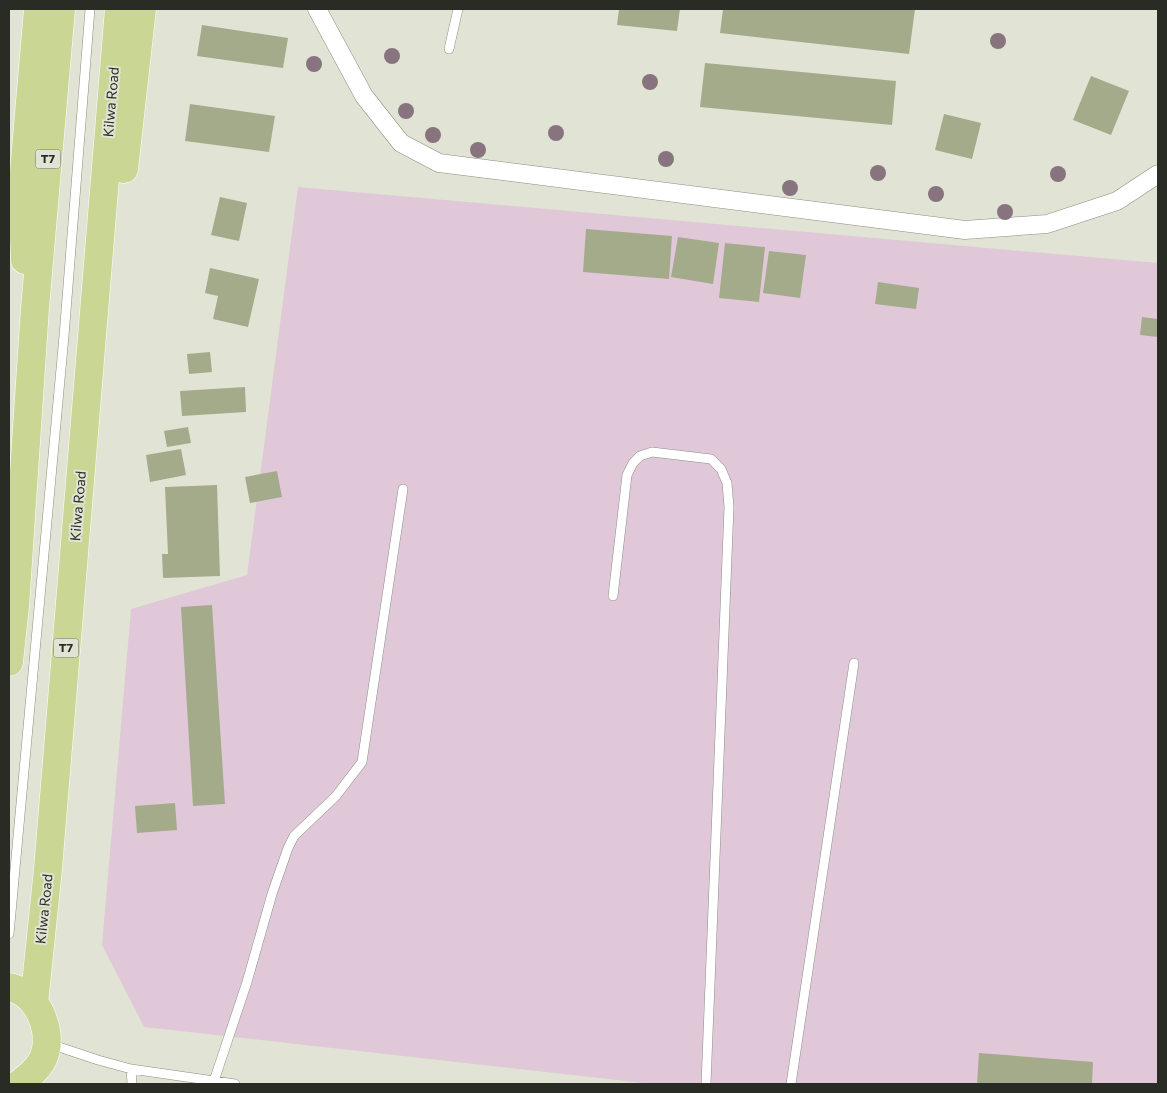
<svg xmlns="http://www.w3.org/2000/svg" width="1167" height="1093" font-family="Commissioner,sans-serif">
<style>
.green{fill:#e0c8d9}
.building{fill:#a4ab8b}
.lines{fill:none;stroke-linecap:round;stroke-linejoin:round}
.service-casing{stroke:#8b8e80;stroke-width:10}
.minor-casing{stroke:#8b8e80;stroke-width:19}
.trunk-casing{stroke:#fff;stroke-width:29}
.service{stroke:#fff;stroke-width:9}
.minor{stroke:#fff;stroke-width:18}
.trunk{stroke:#cad694;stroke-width:28}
.tree{fill:#88747e}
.labels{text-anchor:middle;stroke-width:4;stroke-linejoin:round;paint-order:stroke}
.shield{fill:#e1e4d4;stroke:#60625a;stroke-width:1}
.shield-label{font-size:12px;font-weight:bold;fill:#292b25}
.street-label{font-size:14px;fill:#292b25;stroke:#e1e4d4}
</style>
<rect width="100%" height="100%" fill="#e1e4d4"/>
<path class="green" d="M298 187 1158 263V1084H652L144 1027 102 945 131 609 247 575Z"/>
<path class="building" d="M619 9H680L677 31 617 25Z
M723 9H915L909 54 720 33Z
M202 25 288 38 283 68 197 56Z
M705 63 896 81 892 125 700 107Z
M1091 76 1129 91 1111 135 1073 120Z
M190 104 275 116 269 152 185 141Z
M944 114 981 123 972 159 935 150Z
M220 197 247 203 239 241 211 235Z
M586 229 672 236 669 279 583 272Z
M678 237 719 243 713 284 671 277Z
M725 243 765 247 759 302 719 298Z
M769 251 806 255 800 298 763 293Z
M210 268 259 279 248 327 213 319 218 296 205 293Z
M878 282 919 288 916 309 875 304Z
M1142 317 1158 319V337L1140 335Z
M210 352 212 372 189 374 187 354Z
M245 387 246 412 182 416 180 391Z
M188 427 191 443 167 447 164 431Z
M181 449 186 475 150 482 146 455Z
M277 471 282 497 250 503 245 477Z
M217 485 220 576 163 578 162 554H168L165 487Z
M212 605 225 804 193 806 181 607Z
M175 803 177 830 137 833 135 806Z
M979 1053 1093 1062 1092 1084H977Z"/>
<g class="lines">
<defs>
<path id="service" d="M449 49 458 9
M613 596 627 475 633 463 640 456 652 452 711 459 721 469 727 483 729 507 706 1084
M9 934 64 336 90 9
M50 1044 98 1060 131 1069 235 1084
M131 1069 132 1084
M214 1081 247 982 272 894 288 848 294 836 336 796 362 762 403 489
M791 1084 854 663"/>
<path id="minor" d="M317 9 364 96 401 143 439 163 965 230 1047 224 1117 201 1158 174"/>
<path id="trunk" d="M124 169 142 9
M25 260 22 195 38 9
M9 662 15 607 35 308 61 9
M9 987C12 988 17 989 20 991 42 1003 53 1036 43 1059 37 1070 28 1077 19 1084
M34 1003 48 869 119 9"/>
</defs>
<use href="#service" class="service-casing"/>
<use href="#minor" class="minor-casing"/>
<use href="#trunk" class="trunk-casing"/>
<use href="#service" class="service"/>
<use href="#minor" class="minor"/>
<use href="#trunk" class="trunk"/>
</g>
<g class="tree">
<circle cx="998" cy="41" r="8"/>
<circle cx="392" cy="56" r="8"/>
<circle cx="314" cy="64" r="8"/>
<circle cx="650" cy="82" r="8"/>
<circle cx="406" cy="111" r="8"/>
<circle cx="556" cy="133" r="8"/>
<circle cx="433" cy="135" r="8"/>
<circle cx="478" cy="150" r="8"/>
<circle cx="666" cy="159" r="8"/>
<circle cx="878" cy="173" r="8"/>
<circle cx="1058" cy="174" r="8"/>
<circle cx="790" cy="188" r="8"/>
<circle cx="936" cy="194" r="8"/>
<circle cx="1005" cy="212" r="8"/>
</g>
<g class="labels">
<g class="shield">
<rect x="35.5" y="149.5" width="25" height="19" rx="4"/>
<rect x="53.5" y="638.5" width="25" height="19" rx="4"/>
</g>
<g class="shield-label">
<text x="48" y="163">T7</text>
<text x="66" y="652">T7</text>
</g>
<g class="street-label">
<text transform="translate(111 102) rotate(-85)" y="5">Kilwa Road</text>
<text transform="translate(78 506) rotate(-85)" y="5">Kilwa Road</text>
<text transform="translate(44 909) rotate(-84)" y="5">Kilwa Road</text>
</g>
</g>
<rect width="1167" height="1093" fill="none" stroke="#292b25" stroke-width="20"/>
</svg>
